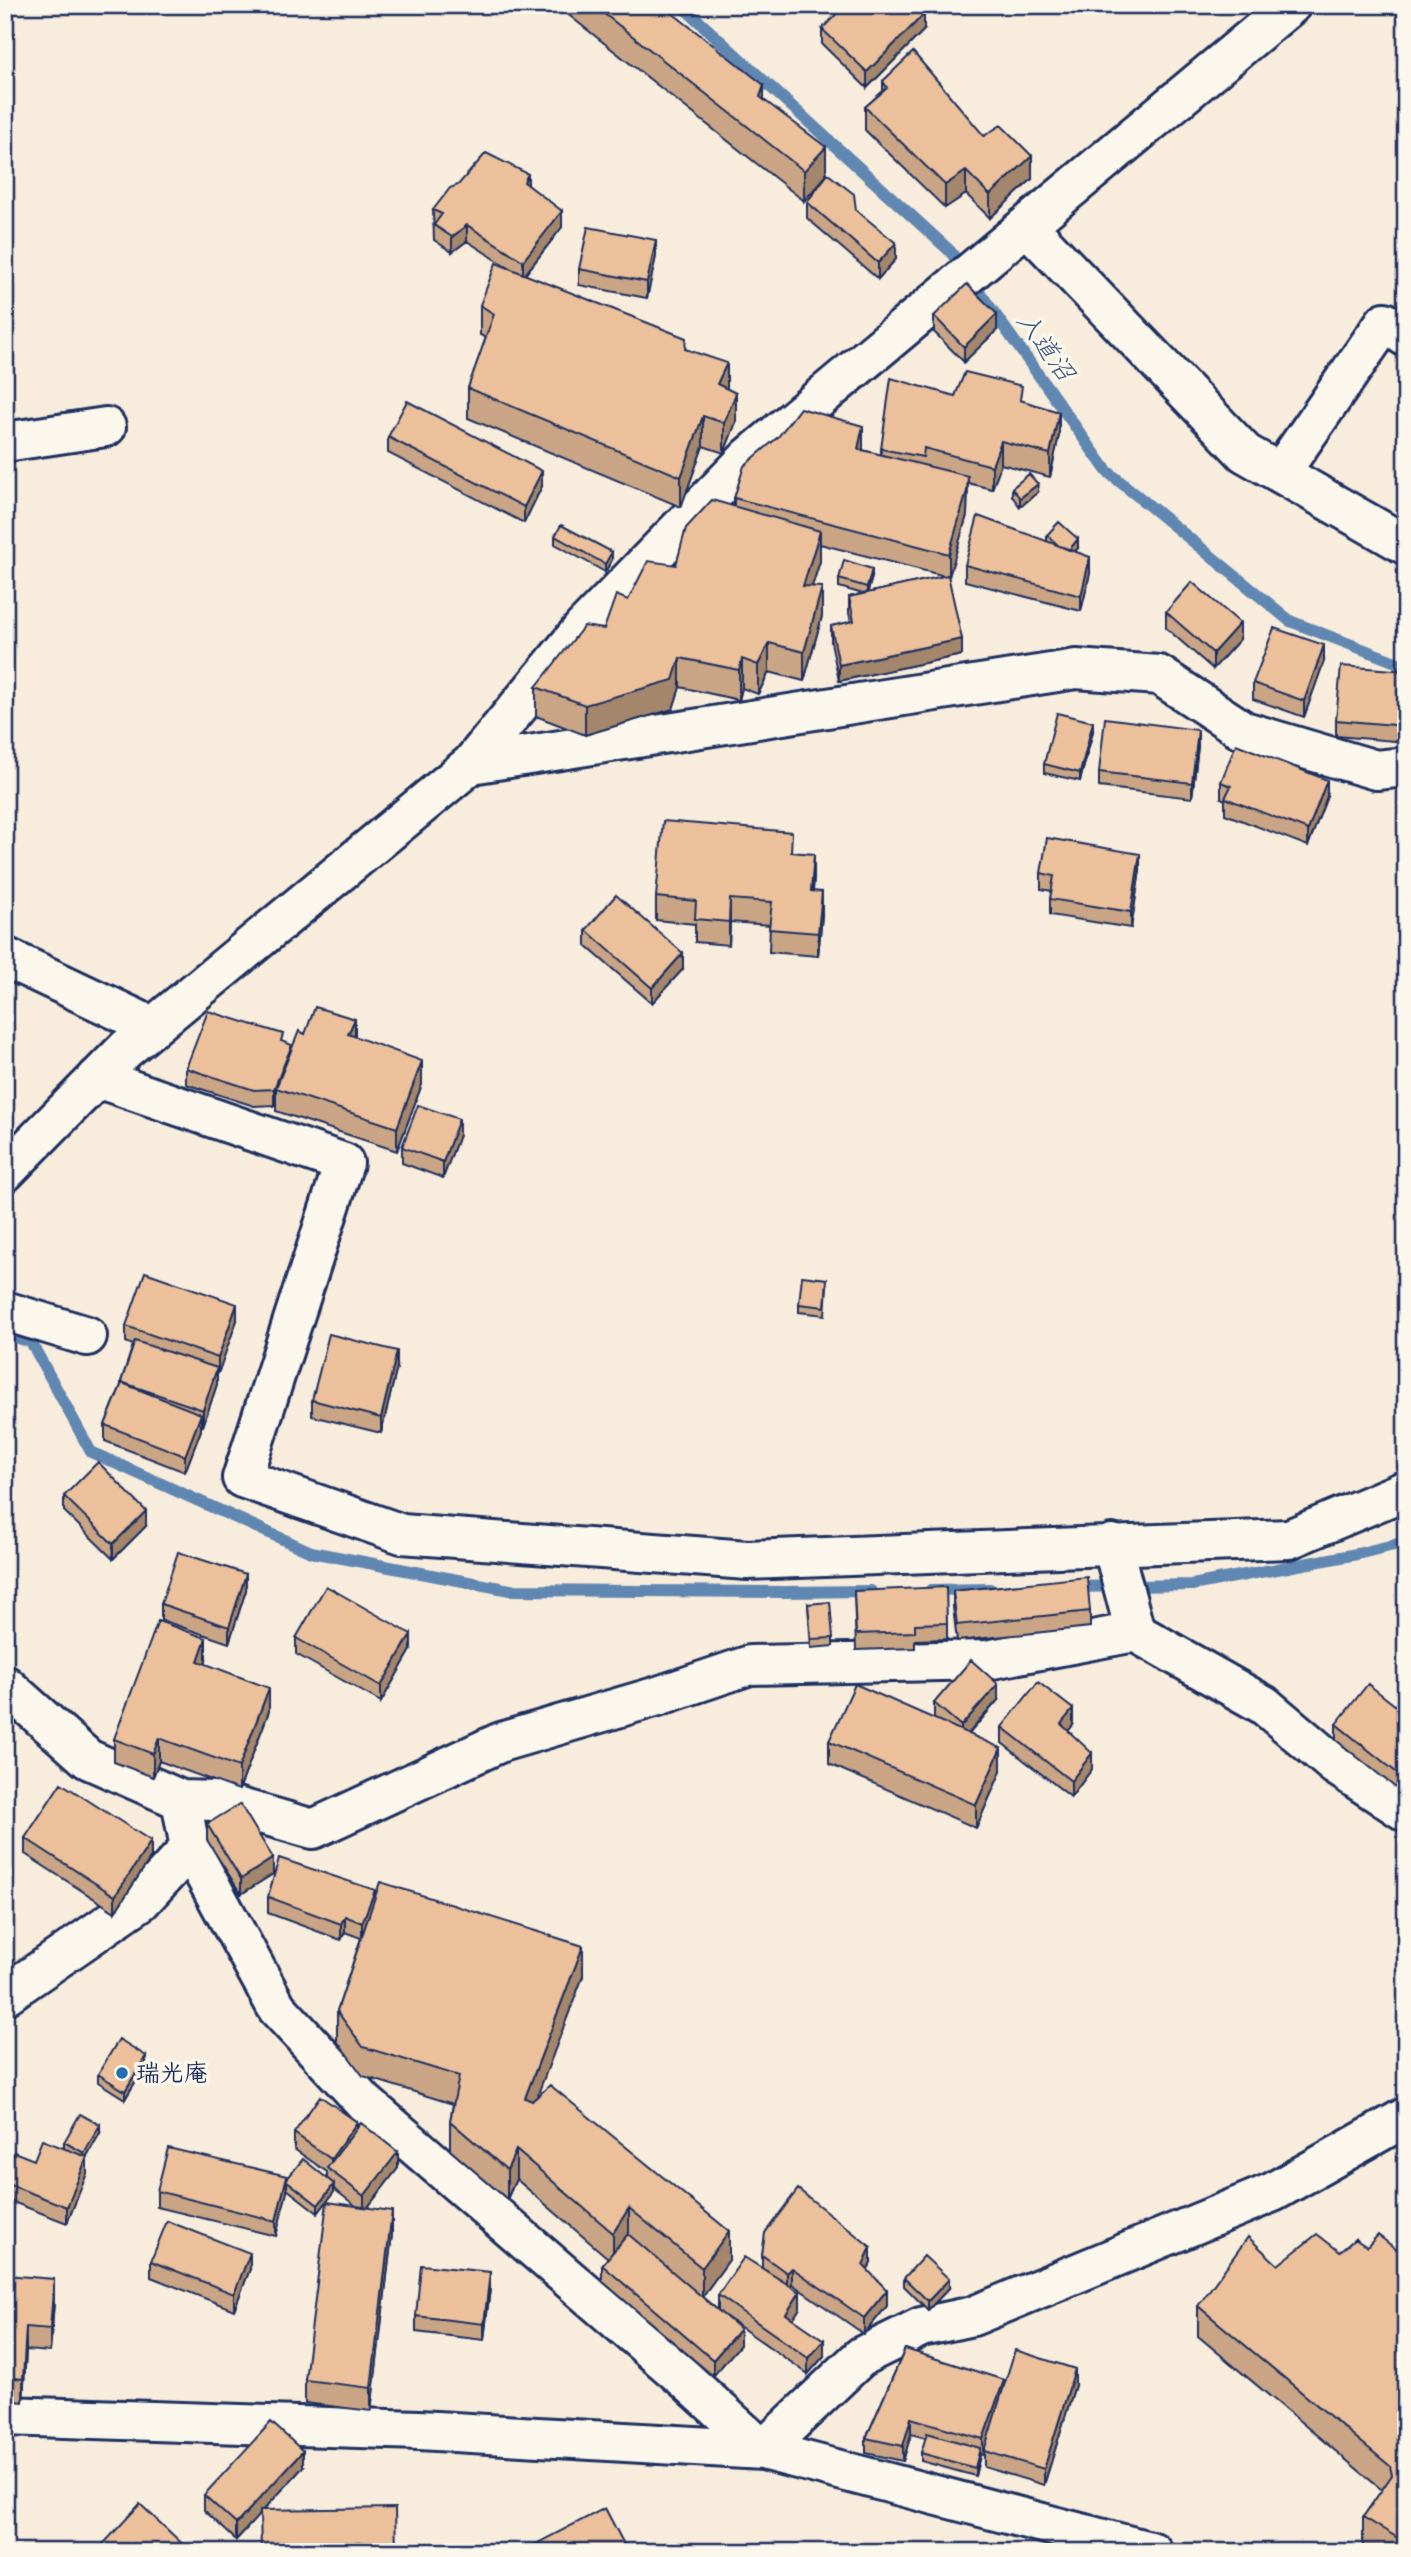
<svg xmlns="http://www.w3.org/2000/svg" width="1411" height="2557" font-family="Mynerve,'Klee One',sans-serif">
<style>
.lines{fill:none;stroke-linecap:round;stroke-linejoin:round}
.stream{stroke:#5f87b2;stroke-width:12}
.minor-casing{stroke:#1b2f5e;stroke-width:44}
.minor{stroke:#fbf7ec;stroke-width:38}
.wall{fill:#caa585;stroke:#1b2f5e;stroke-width:2}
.shaded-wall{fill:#a4866c;stroke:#1b2f5e;stroke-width:2}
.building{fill:#ebc09b;stroke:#1b2f5e;stroke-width:2}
.poi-dot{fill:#1f6fb2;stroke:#fbf7ec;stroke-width:2.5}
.labels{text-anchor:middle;stroke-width:7;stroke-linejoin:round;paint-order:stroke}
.poi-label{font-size:24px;font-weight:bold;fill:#1b2f5e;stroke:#fbf7ec;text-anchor:start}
.water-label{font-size:26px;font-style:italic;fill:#375481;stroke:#fbf7ec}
</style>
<rect width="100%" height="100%" fill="#f8ecdc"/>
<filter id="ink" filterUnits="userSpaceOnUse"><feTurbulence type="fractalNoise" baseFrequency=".0143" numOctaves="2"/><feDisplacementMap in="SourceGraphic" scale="14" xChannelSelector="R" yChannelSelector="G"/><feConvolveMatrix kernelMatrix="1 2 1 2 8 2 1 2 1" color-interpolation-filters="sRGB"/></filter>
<g filter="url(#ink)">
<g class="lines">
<path class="stream" d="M681 5 950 251 1107 471 1290 621 1406 666
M5 1334 31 1342 91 1452 311 1552 510 1590 785 1592 871 1591
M1071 1587 1192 1585 1357 1554 1406 1542
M931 1590 990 1589"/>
<defs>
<path id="minor" d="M1027 226 1245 453 1406 545
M5 442 106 427
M1280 473 1385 322 1406 337
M471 764 1076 669 1159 675 1244 731 1376 770 1406 767
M5 957 153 1027
M97 1078 344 1163 242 1478 402 1534 747 1560 1289 1539 1406 1490
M5 1172 126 1049 471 764 583 628 749 457 1291 5
M5 1311 87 1336
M1112 1544 1135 1632
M5 1685 88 1759 181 1800 215 1801 313 1829 501 1742 658 1696 750 1665 987 1660 1135 1632 1264 1705 1335 1765 1406 1812
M181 1800 190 1848 277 2008 365 2103 685 2379 763 2450
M5 1995 141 1901 190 1848
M5 2416 419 2430 763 2450 1153 2552
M763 2450 862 2356 921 2327 973 2316 1273 2192 1406 2117"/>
</defs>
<use href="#minor" class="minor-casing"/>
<use href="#minor" class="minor"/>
</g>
<path class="wall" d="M556 5H662L764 100 896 259 878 279 807 218V202L826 176 804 201Z
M822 29 924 30 867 88 822 44Z
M883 81 984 136 1032 179 990 218 966 194 945 208 865 130V107L883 91Z
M528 185 562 227 525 275 686 349 727 389 736 422 724 453 703 446 681 507 468 418V388L486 338 480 335V305L509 268 467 241 452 252 434 240 433 210Z
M656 256 647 298 579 285V269Z
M934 316 997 330 964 362 934 332Z
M955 396 1022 401 1059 435 1050 477 1001 464 992 489 968 483 967 515 948 576 962 655 839 681 831 642V626L851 622 849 613V597L863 594 839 587V579L872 577 867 593 945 576 820 544V561L812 586 822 616 804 681 769 672 758 694 742 688 739 700 680 687 673 709 585 735 536 716V687L604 629 628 600 676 565 734 507V498L863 450 881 455V449Z
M388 437 542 486 524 523 388 453Z
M1012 488 1038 492 1020 507 1012 496Z
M1047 535 1078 548 1074 552 1090 573 1081 611 965 581V565L1047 541Z
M555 536 612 560 605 572 555 544Z
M1166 612 1240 639 1213 669 1166 628Z
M1324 661 1304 717 1253 699V683Z
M1406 671V742L1336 736V720Z
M1093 731 1080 781 1044 773V764Z
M1198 746 1192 798 1099 787V772Z
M1221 782 1327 796 1308 846 1225 814V800L1221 798Z
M792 852 814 877 813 891 822 915 818 956 769 952 770 925 730 922 729 945 695 942V924L656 920V897Z
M1140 870 1131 928 1050 915V899L1052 891 1041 889V873Z
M586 930 683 969 652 1003 586 946Z
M305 1034 355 1036 422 1084 397 1151 276 1111V1102L274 1105 254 1106 186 1084V1068L292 1048Z
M459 1135 443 1178 402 1163V1147Z
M827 1287 825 1315 799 1312V1304Z
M237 1320 217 1374V1384L203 1426 201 1425V1430L185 1472 105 1441V1425L121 1385V1382L133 1345 126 1342V1326Z
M397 1367 381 1433 312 1416V1400Z
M64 1496 146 1526 113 1559 64 1511Z
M246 1590 229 1643 161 1620V1604Z
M854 1591 947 1623V1639L915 1640V1648L856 1650Z
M953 1591 1090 1611V1627L957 1641 953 1607Z
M808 1604 833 1638V1646L811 1648Z
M296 1638 411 1650 381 1702 296 1654Z
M206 1661 205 1664 269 1711 239 1790 159 1761 153 1777 114 1762V1739Z
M998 1700 969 1734 1001 1771 976 1828 829 1764V1741L934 1718V1703Z
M1406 1714V1796L1336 1740V1724Z
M1073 1725 1068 1731 1092 1769 1071 1797 1002 1743V1727Z
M207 1824 273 1874 241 1894 207 1840Z
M25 1838 151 1857 115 1912 25 1854Z
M268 1897 375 1898 583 1976 536 2097 729 2260 702 2297 718 2310V2295L762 2268V2255L871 2263 868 2270 887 2306 864 2334 792 2284 790 2286 800 2308 793 2319 824 2356 808 2374 722 2314 740 2345 713 2376 602 2281V2265L608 2258 516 2179 507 2199 450 2150V2121L453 2104 363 2076 337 2041V2011L361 1938 345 1932 341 1940 268 1913Z
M146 2064 125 2099 98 2082V2074Z
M357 2128 398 2168 368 2207 392 2234 371 2411 305 2403V2380L356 2206 334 2189V2192L318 2213 287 2189 276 2236 157 2207V2191L287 2180 327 2178V2172L294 2149V2133Z
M100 2133 86 2157 87 2173 67 2223 5 2199V2172L64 2148V2142Z
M1355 2239 1406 2552H1371L1363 2547V2517L1382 2490 1198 2336V2306L1278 2265 1340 2252Z
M151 2261 250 2269 234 2310 151 2277Z
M5 2275 54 2302 50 2352 26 2350 23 2402 5 2400Z
M904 2278 949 2288 928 2310 904 2286Z
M490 2288 484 2340 416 2332V2316Z
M905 2349 1004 2385H1075L1044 2485 984 2467V2453L983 2455 980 2454 975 2476 921 2461V2453L926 2438 911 2434 903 2461 866 2453V2438Z
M303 2467 236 2540 204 2510V2495Z"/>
<path class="shaded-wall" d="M924 14V30L867 88V72Z
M764 85V115L760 97Z
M826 147V176L804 201V171Z
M1032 156V179L990 218V195Z
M966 171V194L945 208V185Z
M528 174V190L524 182Z
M562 211V227L523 277V261Z
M467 225V241L452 252V237Z
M656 240V256L647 298V282Z
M896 243V259L878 279V263Z
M997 314V330L964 362V347Z
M727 363V392L717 384Z
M736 393V422L724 453V423Z
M1059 412V435L1050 477V454Z
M703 416V446L681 507V477Z
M863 426V449L858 472V449Z
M1001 441V464L992 489V466Z
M542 471V486L524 523V507Z
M968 476 967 515 949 577V554Z
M1038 484V492L1020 507V498Z
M820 531V561L803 615V586Z
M1078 539V548L1066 561V553Z
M612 552V560L605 572V564Z
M1090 557V573L1081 611V596Z
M872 569V577L867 595V587Z
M822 587V616L804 681V652Z
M1240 623V639L1213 669V653Z
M962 639V655L839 681V665Z
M769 643V672L758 694V665Z
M1324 645V661L1304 717V701Z
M680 658V687L673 709 585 735V705Z
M742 659V688L739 700V670Z
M1093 722V731L1080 781V773Z
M1198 730V746L1192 798V783Z
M1327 780V796L1308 846V830Z
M814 854V877L811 914V891Z
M1140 854V870L1131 928V912Z
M822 892V915L818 956V933Z
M730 899V922L729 945V922Z
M683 953V969L652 1003V988Z
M355 1019V1042L348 1034Z
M292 1061 276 1088V1102L274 1105V1089Z
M422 1061V1084L397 1151V1128Z
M459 1119V1135L443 1178V1162Z
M237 1304V1320L218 1374V1358Z
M397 1351V1367L381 1433V1418Z
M217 1368V1384L203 1426V1410Z
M201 1414V1430L185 1472V1456Z
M146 1511V1526L113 1559V1544Z
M246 1574V1590L229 1643V1627Z
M411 1634V1650L381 1702V1686Z
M206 1638V1661L198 1684V1661Z
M998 1684V1700L961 1742V1726Z
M269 1688V1711L239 1790V1767Z
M1073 1709V1725L1061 1740V1724Z
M159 1738V1761L153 1777V1754Z
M1001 1748V1771L976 1828V1805Z
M1092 1753V1769L1071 1797V1781Z
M151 1841V1857L115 1912V1896Z
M273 1858V1874L241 1894V1879Z
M375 1890V1906L362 1939V1923Z
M345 1916V1932L341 1940V1924Z
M583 1946V1976L525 2128V2098Z
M146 2056V2064L125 2099V2091Z
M357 2122V2138L331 2171V2159Z
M100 2125V2133L84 2161V2153Z
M516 2150V2179L507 2199V2170Z
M398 2152V2168L364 2212V2196Z
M87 2157V2173L67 2223V2207Z
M287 2176V2192L276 2236V2221Z
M334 2184V2192L318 2213V2205Z
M629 2208V2237L613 2263V2233Z
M392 2211V2234L371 2411V2388Z
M729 2231V2260L702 2297V2268Z
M871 2247V2263L863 2280V2265Z
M250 2253V2269L234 2310V2294Z
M792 2268V2284L787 2289V2273Z
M490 2272V2288L484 2340V2324Z
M54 2279V2302L50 2352V2329Z
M949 2279V2288L928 2310V2301Z
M887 2290V2306L864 2334V2318Z
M800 2292V2308L786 2330V2314Z
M26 2327V2350L23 2402V2379Z
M740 2329V2345L713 2376V2360Z
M824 2340V2356L808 2374V2358Z
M1075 2369V2385L1044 2485V2469Z
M1004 2380V2395L983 2455V2439Z
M911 2418V2434L903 2461V2446Z
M980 2448V2456L975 2476V2468Z
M303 2451V2467L236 2540V2524Z
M1406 2527V2552H1398V2538Z"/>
<path class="building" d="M593 5H662L764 85 760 97 826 147 804 171Z
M845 5H915L924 14 867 72 822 29Z
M913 52 984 136 1001 125 1032 156 990 195 966 171 945 185 865 107 887 88 883 81Z
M486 153 528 174 524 182 562 211 523 261 467 225 452 237 434 225 442 214 433 210 450 188 458 185Z
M828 174 854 194 856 210 896 243 878 263 807 202Z
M588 227 656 240 647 282 579 269Z
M496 263 686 338 685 349 727 363 717 384 736 393 724 423 703 416 681 477 468 388 494 314 480 305Z
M967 284 997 314 964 347 934 316Z
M965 372 1022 386 1020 400 1059 412 1050 454 1001 441 992 466 924 448 923 457 881 449 891 378 955 396Z
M407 401 542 471 524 507 388 437Z
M800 408 863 426 858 449 968 476 967 491 949 554 734 498 744 466 778 437Z
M1029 474 1038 484 1020 498 1012 488Z
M712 500 820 531 803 586 822 587 804 652 769 643 758 665 742 659 739 670 680 658 673 680 585 705 536 687 584 626 604 629 616 595 628 600 648 561 676 565 686 528Z
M978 516 1090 557 1081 596 965 565Z
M1059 522 1078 539 1069 550 1059 546 1047 535Z
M561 525 612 552 605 564 555 536Z
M844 560 872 569 867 587 839 579Z
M948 575 962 639 839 665 831 626 854 621 849 597Z
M1192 582 1240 623 1213 653 1166 612Z
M1274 628 1324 645 1304 701 1253 683Z
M1341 666 1406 671V726L1336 720Z
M1057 713 1093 722 1080 773 1044 764Z
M1105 718 1198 730 1192 783 1099 772Z
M1236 744 1327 780 1308 830 1225 798 1231 786 1221 782Z
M663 821 792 832 791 852 814 854 811 891 822 892 818 933 769 929 772 902 730 899 729 922 695 919 696 901 656 897Z
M1047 838 1140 854 1131 912 1050 899 1054 876 1041 873Z
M616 895 683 953 652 988 586 930Z
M315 1007 355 1019 348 1034 422 1061 397 1128 276 1088 299 1031 305 1034Z
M208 1011 283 1034 281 1041 292 1045 274 1089 254 1090 186 1068Z
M418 1105 459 1119 443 1162 402 1147Z
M145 1272 237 1304 218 1358 126 1326Z
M802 1276 827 1279 825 1307 799 1304Z
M329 1334 397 1351 381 1418 312 1400Z
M135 1341 217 1368 203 1410 121 1382Z
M122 1383 201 1414 185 1456 105 1425Z
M98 1462 146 1511 113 1544 64 1496Z
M178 1552 246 1574 229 1627 161 1604Z
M1087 1577 1090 1611 957 1625 953 1591Z
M326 1586 411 1634 381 1686 296 1638Z
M946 1587 947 1623 915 1624V1632L856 1634 854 1591Z
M830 1602 833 1638 811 1639 808 1604Z
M158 1621 206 1638 198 1661 269 1688 239 1767 159 1738 153 1754 114 1739Z
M971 1660 998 1684 961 1726 934 1703Z
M1038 1682 1073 1709 1061 1724 1092 1753 1071 1781 1002 1727Z
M855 1684 1001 1748 976 1805 829 1741Z
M1368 1684 1406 1714V1780L1336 1724Z
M61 1783 151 1841 115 1896 25 1838Z
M240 1804 273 1858 241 1879 207 1824Z
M279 1858 375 1890 362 1923 345 1916 341 1924 268 1897Z
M380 1882 583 1946 525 2098 532 2101 550 2085 729 2231 702 2268 629 2208 613 2233 516 2150 507 2170 450 2121 459 2076 363 2047 337 2011Z
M119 2039 146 2056 125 2091 98 2074Z
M320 2096 357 2122 331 2159 294 2133Z
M80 2114 100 2125 84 2153 64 2142Z
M361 2123 398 2152 364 2196 327 2168Z
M42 2140 87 2157 67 2207 5 2183V2172L14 2152 34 2160Z
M168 2148 287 2176 276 2221 157 2191Z
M303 2159 334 2184 318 2205 286 2180Z
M798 2189 871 2247 863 2265 887 2290 864 2318 792 2268 787 2273 762 2255 765 2233Z
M327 2202 392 2211 371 2388 305 2380Z
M167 2221 250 2253 234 2294 151 2261Z
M628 2234 740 2329 713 2360 602 2265Z
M1317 2234 1340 2252 1355 2239 1367 2247 1378 2235 1406 2257V2527L1398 2538 1363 2517 1392 2475 1390 2466 1198 2306 1248 2237 1278 2265Z
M924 2256 949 2279 928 2301 904 2278Z
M744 2257 800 2292 786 2314 824 2340 808 2358 718 2295Z
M421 2265 490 2272 484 2324 416 2316Z
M5 2275 54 2279 50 2329 26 2327 23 2379 5 2377Z
M905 2349 1004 2380 983 2439 911 2418 903 2446 866 2438Z
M1015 2350 1075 2369 1044 2469 984 2451Z
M271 2422 303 2451 236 2524 204 2495Z
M927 2433 980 2448 975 2468 921 2453Z
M140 2504 191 2552H96Z
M395 2508 396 2552H261L260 2510Z
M605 2508 628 2552H528L526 2549Z"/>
</g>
<circle class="poi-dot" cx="122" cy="2073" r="7"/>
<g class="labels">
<g class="poi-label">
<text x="136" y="2081">瑞光庵</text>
</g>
<g class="water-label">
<text transform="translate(1046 346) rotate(54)" y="9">入道沼</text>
</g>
</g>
<rect width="1411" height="2557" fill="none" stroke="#fbf7ec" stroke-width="28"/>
<rect x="14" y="14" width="1383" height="2529" fill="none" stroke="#1b2f5e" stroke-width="2.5" filter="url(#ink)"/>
</svg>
